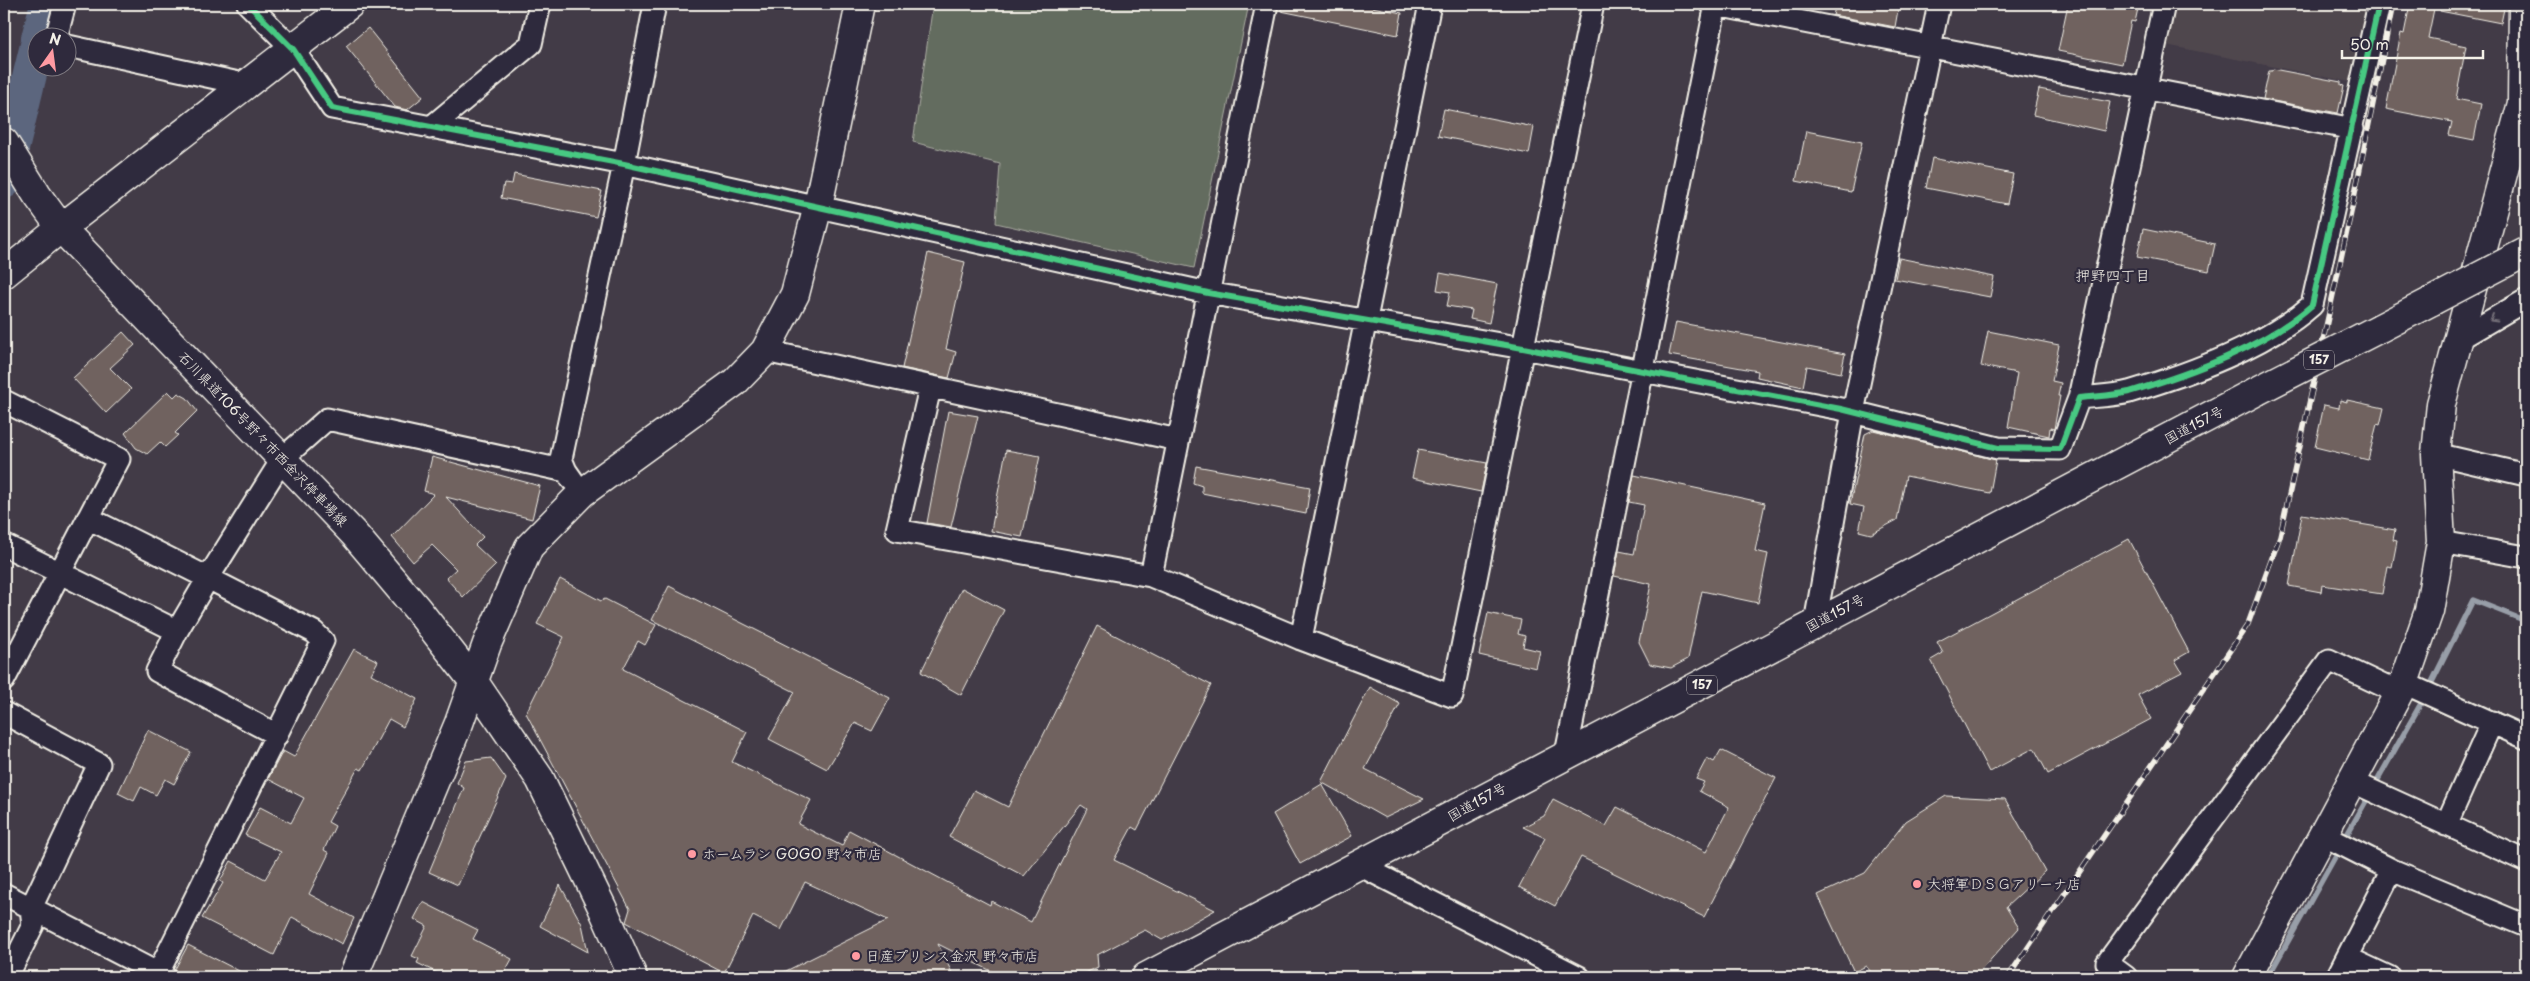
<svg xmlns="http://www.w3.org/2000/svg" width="2530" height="981" font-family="'Playpen Sans','Klee One',sans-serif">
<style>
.built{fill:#50474e}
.green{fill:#646c5f;stroke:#acaea4}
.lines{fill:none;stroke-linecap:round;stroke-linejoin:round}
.stream{stroke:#989ea8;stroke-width:5.5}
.river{stroke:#5b667e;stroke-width:34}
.building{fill:#6f625e;stroke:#f4f1e8}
.street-casing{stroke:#f4f1e8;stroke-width:25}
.secondary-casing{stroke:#f4f1e8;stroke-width:31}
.highway-casing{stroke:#f4f1e8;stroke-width:31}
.street{stroke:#2f2a3d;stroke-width:21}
.secondary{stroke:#2f2a3d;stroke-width:28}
.highway{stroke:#2f2a3d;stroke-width:28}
.rail-casing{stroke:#f4f1e8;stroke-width:5.5}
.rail{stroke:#2f2a3d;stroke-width:4;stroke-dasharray:11;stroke-linecap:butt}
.highway-bridge-casing{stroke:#f4f1e8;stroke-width:31;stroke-linecap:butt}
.highway-bridge{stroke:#2f2a3d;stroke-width:28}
.cycleway-casing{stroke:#2f2a3d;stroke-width:9}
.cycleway{stroke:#46c982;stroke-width:6}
.oneway{stroke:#747079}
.poi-dot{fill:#ff9aa2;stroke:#2f2a3d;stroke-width:2}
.labels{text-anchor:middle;stroke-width:4.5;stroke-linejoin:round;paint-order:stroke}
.shield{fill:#2f2a3d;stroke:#b9b5b5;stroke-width:1}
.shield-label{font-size:12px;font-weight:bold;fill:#f4f1e8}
.street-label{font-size:14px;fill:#f4f1e8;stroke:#2f2a3d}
.poi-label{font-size:14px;fill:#f4f1e8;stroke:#2f2a3d;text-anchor:start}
.neighbourhood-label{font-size:15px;fill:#f4f1e8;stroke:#2f2a3d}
</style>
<rect width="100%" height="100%" fill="#423b47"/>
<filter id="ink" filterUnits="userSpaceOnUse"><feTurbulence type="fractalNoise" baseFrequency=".02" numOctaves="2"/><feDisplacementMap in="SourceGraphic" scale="10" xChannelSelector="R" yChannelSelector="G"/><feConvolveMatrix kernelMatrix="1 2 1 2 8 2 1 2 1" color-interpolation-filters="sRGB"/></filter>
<g filter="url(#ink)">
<path class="built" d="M2174 4H2371L2355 83 2166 45Z"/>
<path class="green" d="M933 4H1249L1194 268 996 223 1000 164 913 142Z"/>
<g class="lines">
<path class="stream" d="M2428 690 2473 600 2526 621
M2344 840 2424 698
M2268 977 2340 848"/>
<path class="river" d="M38 38 47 4
M4 182 38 41"/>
</g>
<path class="building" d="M1281 4H1357L1402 13 1398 35 1281 11Z
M1836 4H1899L1895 27 1833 15Z
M2068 4H2139L2135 22 2131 21 2122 64 2058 51Z
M2410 4H2435L2428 38 2466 46 2456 99 2481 104 2474 140 2449 135 2452 122 2386 109 2401 33 2404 34Z
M2441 4H2505L2501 23 2440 11Z
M368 28 423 97 407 110 395 107 346 46Z
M2273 69 2341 82V85L2344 86 2338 113 2263 99 2269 71H2272Z
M2039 89 2110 102 2104 131 2033 115Z
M1444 109 1534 127 1529 154 1438 136Z
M1806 131 1862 142 1851 192 1796 181Z
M1932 158 2013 174 2007 204 1926 188Z
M514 174 602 191 596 217 501 198 504 183 512 184Z
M2143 229 2215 244 2209 271 2137 257Z
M928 253 965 262 946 349 956 352 949 378 902 368Z
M1899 258 1994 277 1990 297 1895 279Z
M1440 273 1497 284 1489 323 1470 319 1472 310 1447 306 1450 292 1437 290Z
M1676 322 1845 354 1841 373 1807 366 1803 387 1757 377 1758 371 1669 355Z
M1988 331 2059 345 2052 381 2061 383 2058 396H2060L2054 429 2050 428 2049 436 2008 427 2017 373 1981 366Z
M123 332 135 345 110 368 131 389 106 413 73 378Z
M168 391 174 397 178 393 187 398 197 411 175 433 178 435 165 447 160 442 147 454 136 448 125 433Z
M2340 400 2347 402V400L2384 408 2380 425 2377 424 2368 460 2315 447 2324 405 2339 408Z
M948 411 978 416 951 527 927 523Z
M1873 430 1996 460 1990 493 1906 476 1897 520 1871 534 1859 531 1864 507 1850 504 1865 434Z
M1006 450 1040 456 1022 537 991 531Z
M1418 450 1487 463 1481 492 1412 478Z
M432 457 540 486 532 519 446 497 483 537 475 545 496 565 463 597 446 578 456 569 432 545 413 562 392 537 434 494 424 491Z
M1196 466 1310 487 1306 514 1202 493V486L1193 483Z
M1634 475 1765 503 1755 551 1768 554 1758 603 1702 591 1688 659 1671 668 1650 664 1639 642 1651 584 1614 576 1619 551 1634 554 1644 505 1629 502Z
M2302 514 2395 530 2393 540 2397 541 2392 567 2387 566 2382 594 2322 585 2321 592 2289 586Z
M2129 539 2189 652 2175 660 2182 672 2138 695 2151 719 2048 774 2034 748 1989 772 1931 660 1943 653 1937 642Z
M560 579 601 601 605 599 656 625 645 645 638 641 623 669 747 732 732 762 811 800 798 824 842 846 849 830 990 905 991 901 1031 922 1087 809 1081 805 1024 876 949 837 974 790 1008 807 1097 626 1211 685 1137 830 1132 827 1114 860 1215 910 1162 940 1145 930 1097 955 1098 967 1077 977H1003L938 944 954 977H774L888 920 805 882 781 930 753 916 724 973 626 922 630 909 526 713 564 637 537 624Z
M669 586 890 698 872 731 855 723 827 769 769 739 795 692 652 620Z
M962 588 1004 610 961 695 921 672Z
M1488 613 1521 620 1518 634 1525 636 1523 647 1540 651 1536 668 1479 655Z
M354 649 378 661 371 674 417 699 403 727 389 719 362 770 358 768 328 822 335 826 324 850 329 853 309 894 354 918 342 944 292 917 274 955 202 918 223 883 220 881 231 861 265 879 281 852 245 835 260 807 291 823 304 798 268 779 283 751 294 757Z
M1370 687 1400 704 1365 769 1424 799 1385 818 1321 782Z
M148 730 191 752 174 784 165 779 156 795 141 787 134 801 118 793Z
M1721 750 1776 778 1704 917 1581 857 1555 906 1519 887 1545 838 1523 827 1544 816 1553 799 1606 826 1617 807 1706 852 1729 807 1699 791 1704 782 1696 779 1707 758 1714 762Z
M491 758 506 779 458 885 429 872 464 788 457 783 466 761Z
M1322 784 1352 836 1300 864 1273 814Z
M1946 796 2005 799 2045 871 2006 907 2019 928 1975 977H1875L1866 966 1854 972 1818 895 1865 873 1906 821Z
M560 885 582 924 588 952 540 926Z
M423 902 478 930 473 939 512 959 502 977H446L417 963 419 959 412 956 427 926 414 919Z
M188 945 251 977H177L175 969Z"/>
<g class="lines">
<defs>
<path id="street" d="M248 4 293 49 332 108 624 164 1208 293 1523 348 1841 409 1998 448 2060 449 2079 398C2095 396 2113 396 2129 392 2189 374 2265 347 2312 305L2379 4
M1267 4 1151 576 1301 639 1452 696 1593 4
M1711 4 2353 129
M56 38 65 4
M68 46 248 85
M430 128 531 44 540 4
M2459 339 2526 300
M765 351 1178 440
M930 388 897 530 1151 576
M2079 398 2164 4
M4 401 119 459 4 680
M2436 454 2526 475
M573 481 566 471 561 459 624 164 655 4
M2441 542 2526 557
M4 545 177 631 208 578 88 518
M1815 623 1853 412 1939 4
M177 631 157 671 277 735
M1301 639 1430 4
M4 713 99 764 31 908 33 925 7 977
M1566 754 1716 4
M2353 782 2526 861
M2446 825 2492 722
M2323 835 2392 870 2526 926
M1361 866 1579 977
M4 894 165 977
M2348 958 2389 977
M156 977 323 641 314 632 208 578 283 458 327 419 566 471
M2126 977 2107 963 2329 660 2388 688 2404 683 2526 738
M2337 977 2392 870"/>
<path id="secondary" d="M350 4 61 228 354 534 418 610 474 682 540 779 602 907 633 977
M4 142 37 195 61 228 4 274
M353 977 459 723 487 644 529 547 582 493 735 382 765 351 795 294 818 206 860 4
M2247 977 2404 683 2429 611 2441 542 2436 454 2441 404 2522 103 2523 4"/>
<path id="highway" d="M2380 328 2432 301
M1146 977 2257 391"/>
</defs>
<use href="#street" class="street-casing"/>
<use href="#secondary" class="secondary-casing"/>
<use href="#highway" class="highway-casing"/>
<use href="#street" class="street"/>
<use href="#secondary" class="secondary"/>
<use href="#highway" class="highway"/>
<defs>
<path id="rail" d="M2008 977 2248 624 2280 536 2352 208 2393 4"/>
</defs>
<use href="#rail" class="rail-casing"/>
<use href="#rail" class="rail"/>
<defs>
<path id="highway-bridge" d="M2432 301 2526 252
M2257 391 2380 328"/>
</defs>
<use href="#highway-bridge" class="highway-bridge-casing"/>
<use href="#highway-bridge" class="highway-bridge"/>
<defs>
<path id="cycleway" d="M248 4 293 49 332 108 624 164 1208 293 1523 348 1841 409 1998 448 2060 449 2079 398C2095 396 2113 396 2129 392 2189 374 2265 347 2312 305L2379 4"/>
</defs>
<use href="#cycleway" class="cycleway-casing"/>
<use href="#cycleway" class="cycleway"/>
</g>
<defs><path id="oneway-chevron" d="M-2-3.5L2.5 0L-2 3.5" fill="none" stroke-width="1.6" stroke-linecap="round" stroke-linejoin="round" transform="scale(1.25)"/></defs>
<use class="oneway" href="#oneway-chevron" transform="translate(2493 319) rotate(150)"/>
</g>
<g class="poi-dot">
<circle cx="692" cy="854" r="5"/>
<circle cx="1917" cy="884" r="5"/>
<circle cx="856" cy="956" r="5"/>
</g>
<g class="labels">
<g class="shield">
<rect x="2304" y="350.5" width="30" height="19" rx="4"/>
<rect x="1687" y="675.5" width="30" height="19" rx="4"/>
</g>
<g class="shield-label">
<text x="2319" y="364">157</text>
<text x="1702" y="689">157</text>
</g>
<g class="street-label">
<text transform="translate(2194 425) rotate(-28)" y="5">国道157号</text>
<text transform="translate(263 439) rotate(46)" y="5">石川県道106号野々市西金沢停車場線</text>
<text transform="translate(1835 613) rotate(-28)" y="5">国道157号</text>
<text transform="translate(1477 802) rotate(-29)" y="5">国道157号</text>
</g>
<g class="poi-label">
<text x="702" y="859">ホームラン GOGO 野々市店</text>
<text x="1927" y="889">大将軍ＤＳＧアリーナ店</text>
<text x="866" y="961">日産プリンス金沢 野々市店</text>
</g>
<g class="neighbourhood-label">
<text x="2113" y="281">押野四丁目</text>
</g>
</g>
<rect width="2530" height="981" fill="none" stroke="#2f2a3d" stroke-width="20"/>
<rect x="10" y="10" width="2510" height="961" fill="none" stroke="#f4f1e8" stroke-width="2" filter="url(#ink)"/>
<g transform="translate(52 52) rotate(14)"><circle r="24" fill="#2f2a3d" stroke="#7e7a81"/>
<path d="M0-4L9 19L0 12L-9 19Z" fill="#ff9aa2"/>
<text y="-8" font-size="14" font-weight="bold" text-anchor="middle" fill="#f4f1e8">N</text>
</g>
<path d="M2342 50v8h141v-8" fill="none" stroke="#f4f1e8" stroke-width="2.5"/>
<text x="2350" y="50" font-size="15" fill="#f4f1e8" stroke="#2f2a3d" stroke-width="4" paint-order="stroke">50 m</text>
</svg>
